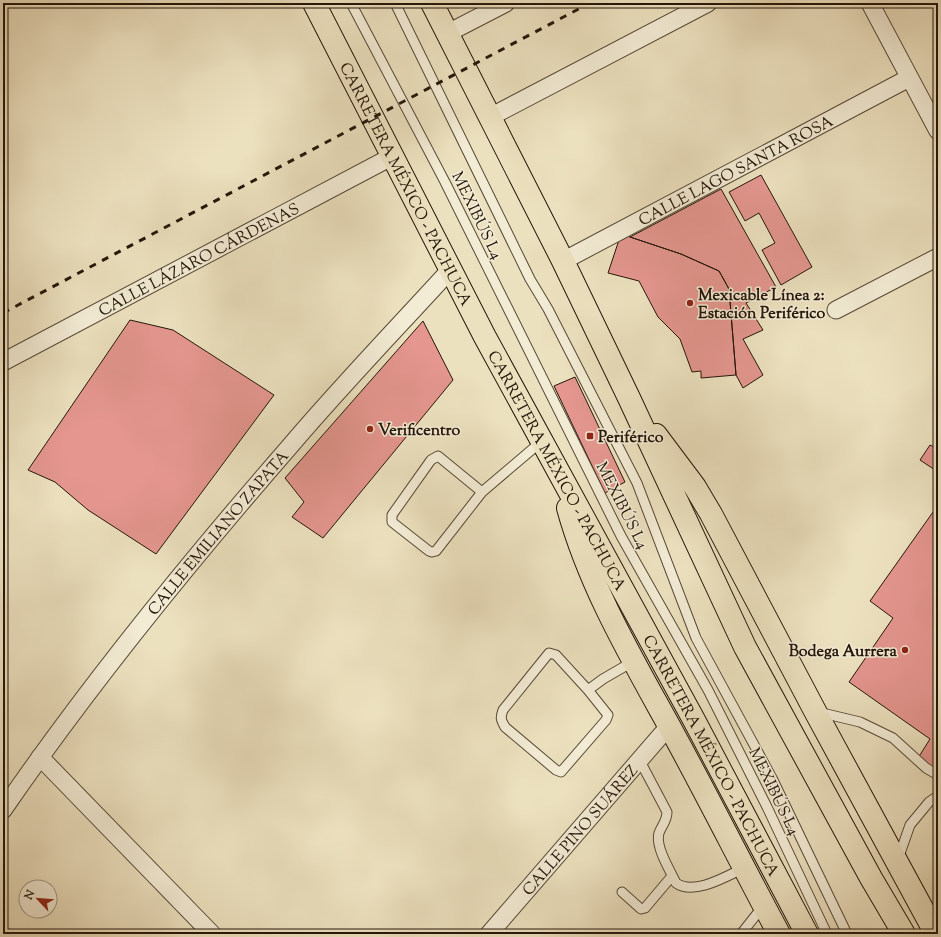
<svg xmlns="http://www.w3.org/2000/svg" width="941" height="937" font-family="'Sorts Mill Goudy',serif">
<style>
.building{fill:#e4968f;stroke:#24160a}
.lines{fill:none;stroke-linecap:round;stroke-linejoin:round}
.lane-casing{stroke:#564937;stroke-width:11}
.street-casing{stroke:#564937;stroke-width:19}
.highway-casing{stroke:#24160a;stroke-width:24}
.lane{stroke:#f3ecd5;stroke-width:9}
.street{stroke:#f3ecd5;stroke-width:17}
.highway{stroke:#ece1bf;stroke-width:22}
.rail{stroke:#24160a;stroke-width:3;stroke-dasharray:7 7;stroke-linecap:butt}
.poi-dot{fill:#8f2418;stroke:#f3ecd5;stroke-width:1.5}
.labels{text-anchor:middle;stroke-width:3;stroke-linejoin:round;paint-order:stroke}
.street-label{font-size:16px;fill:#24160a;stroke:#f3ecd5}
.poi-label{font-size:16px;font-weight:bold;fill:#24160a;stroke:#f3ecd5;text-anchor:start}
</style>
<rect width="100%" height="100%" fill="#ece1bf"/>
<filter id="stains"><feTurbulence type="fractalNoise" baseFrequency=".005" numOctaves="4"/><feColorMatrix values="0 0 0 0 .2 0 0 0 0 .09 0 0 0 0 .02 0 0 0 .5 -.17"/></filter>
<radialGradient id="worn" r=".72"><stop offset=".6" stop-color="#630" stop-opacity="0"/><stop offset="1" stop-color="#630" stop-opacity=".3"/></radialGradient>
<path class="building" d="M761 175 812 267 781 285 762 250 775 243 759 213 745 221 729 192Z
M721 189 776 287 746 303 763 330 743 339 763 375 743 388 736 375 729 289 719 271 681 254 630 237Z
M621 234 681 254 719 271 729 289 736 375 701 378V371L692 372 680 339 658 317 639 281 608 273Z
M130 320 173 330 274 395 156 554 88 510 55 482 28 470Z
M423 321 453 380 323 538 292 517 304 502 285 478Z
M575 377 625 482 605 493 554 386Z
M930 445 938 449V472L920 460Z
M938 505V771L918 758 930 739 849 682 893 618 870 601Z"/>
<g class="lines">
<defs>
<path id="lane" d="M351 3 445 182 621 536 708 690 767 807 827 934
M395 3 530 279 548 309 637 483 696 638 772 778 847 934
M482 492 438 456 431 460 392 515V522L429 551 432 552 436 551 482 492 542 441
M549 653 556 655 588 690 608 715 606 720 561 772 556 770 505 727C501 720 500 718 503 710Z
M588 690 603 679 634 661
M818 712 860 722 893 738 926 768 938 775
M640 761 667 812C667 821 662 825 659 833 655 847 670 870 676 883 694 896 727 876 744 868
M898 859 910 825 929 802 938 796
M622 892 641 909 645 908 672 876
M741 934 764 905"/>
<g id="street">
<path d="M870 3 938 131"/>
<path d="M446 34 506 3"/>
<path d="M490 117 708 3"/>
<path id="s1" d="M563 261 909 78"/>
<path d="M836 310 938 257"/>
<path id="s2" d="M3 362 393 156"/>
<path d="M40 757 212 934"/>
<path id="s3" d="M3 810C91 682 189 562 291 445 342 385 397 328 450 270"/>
<path id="s4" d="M489 934 669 726"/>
</g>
<g id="highway">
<path id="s5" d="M314 3 485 337 694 720 807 934"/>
<path d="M432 3 563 261 629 398 745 647 871 878 904 934"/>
<path d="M656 435 695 487 711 514 815 711 936 934"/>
<path d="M568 508C590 588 633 660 673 733 709 799 743 867 779 934"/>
</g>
</defs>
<use href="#lane" class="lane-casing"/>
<use href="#street" class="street-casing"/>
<use href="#highway" class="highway-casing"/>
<use href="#lane" class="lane"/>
<use href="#street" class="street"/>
<use href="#highway" class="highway"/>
<path class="rail" d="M3 313 590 3"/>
</g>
<g class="poi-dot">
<circle cx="690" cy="303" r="4"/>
<circle cx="370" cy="429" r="4"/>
<rect x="586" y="432" width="8" height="8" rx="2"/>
<circle cx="905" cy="650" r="4"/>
</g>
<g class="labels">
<g class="street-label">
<text dy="6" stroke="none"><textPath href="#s1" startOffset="195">CALLE LAGO SANTA ROSA</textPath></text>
<text dy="6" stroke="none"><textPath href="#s5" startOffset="203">CARRETERA MÉXICO - PACHUCA</textPath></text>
<text transform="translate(478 215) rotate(64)" y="6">MEXIBÚS L4</text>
<text dy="6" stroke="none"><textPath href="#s2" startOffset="221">CALLE LÁZARO CÁRDENAS</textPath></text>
<text dy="6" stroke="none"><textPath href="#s5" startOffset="527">CARRETERA MÉXICO - PACHUCA</textPath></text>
<text transform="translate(623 505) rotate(63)" y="6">MEXIBÚS L4</text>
<text dy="6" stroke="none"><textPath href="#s3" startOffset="351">CALLE EMILIANO ZAPATA</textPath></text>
<text dy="6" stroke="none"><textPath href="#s5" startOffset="851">CARRETERA MÉXICO - PACHUCA</textPath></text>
<text transform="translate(775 791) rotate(64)" y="6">MEXIBÚS L4</text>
<text dy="6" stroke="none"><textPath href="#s4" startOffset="138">CALLE PINO SUÁREZ</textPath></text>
</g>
<g class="poi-label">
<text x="698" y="300">Mexicable Línea 2:<tspan x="698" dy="18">Estación Periférico</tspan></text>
<text x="378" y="435">Verificentro</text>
<text x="598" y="442">Periférico</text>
<text x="897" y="656" text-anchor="end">Bodega Aurrera</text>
</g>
</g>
<rect width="941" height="937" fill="none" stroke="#ece1bf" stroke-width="16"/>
<rect x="4" y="4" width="933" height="929" fill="none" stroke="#24160a" stroke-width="2"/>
<rect x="8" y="8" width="925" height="921" fill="none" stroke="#24160a"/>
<g transform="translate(38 899) rotate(296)"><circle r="19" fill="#f3ecd5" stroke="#a09684"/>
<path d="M0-3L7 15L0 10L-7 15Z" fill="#8f2418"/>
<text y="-6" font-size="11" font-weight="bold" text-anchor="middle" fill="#24160a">N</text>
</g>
<rect width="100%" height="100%" filter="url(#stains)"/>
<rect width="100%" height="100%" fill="url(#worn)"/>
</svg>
